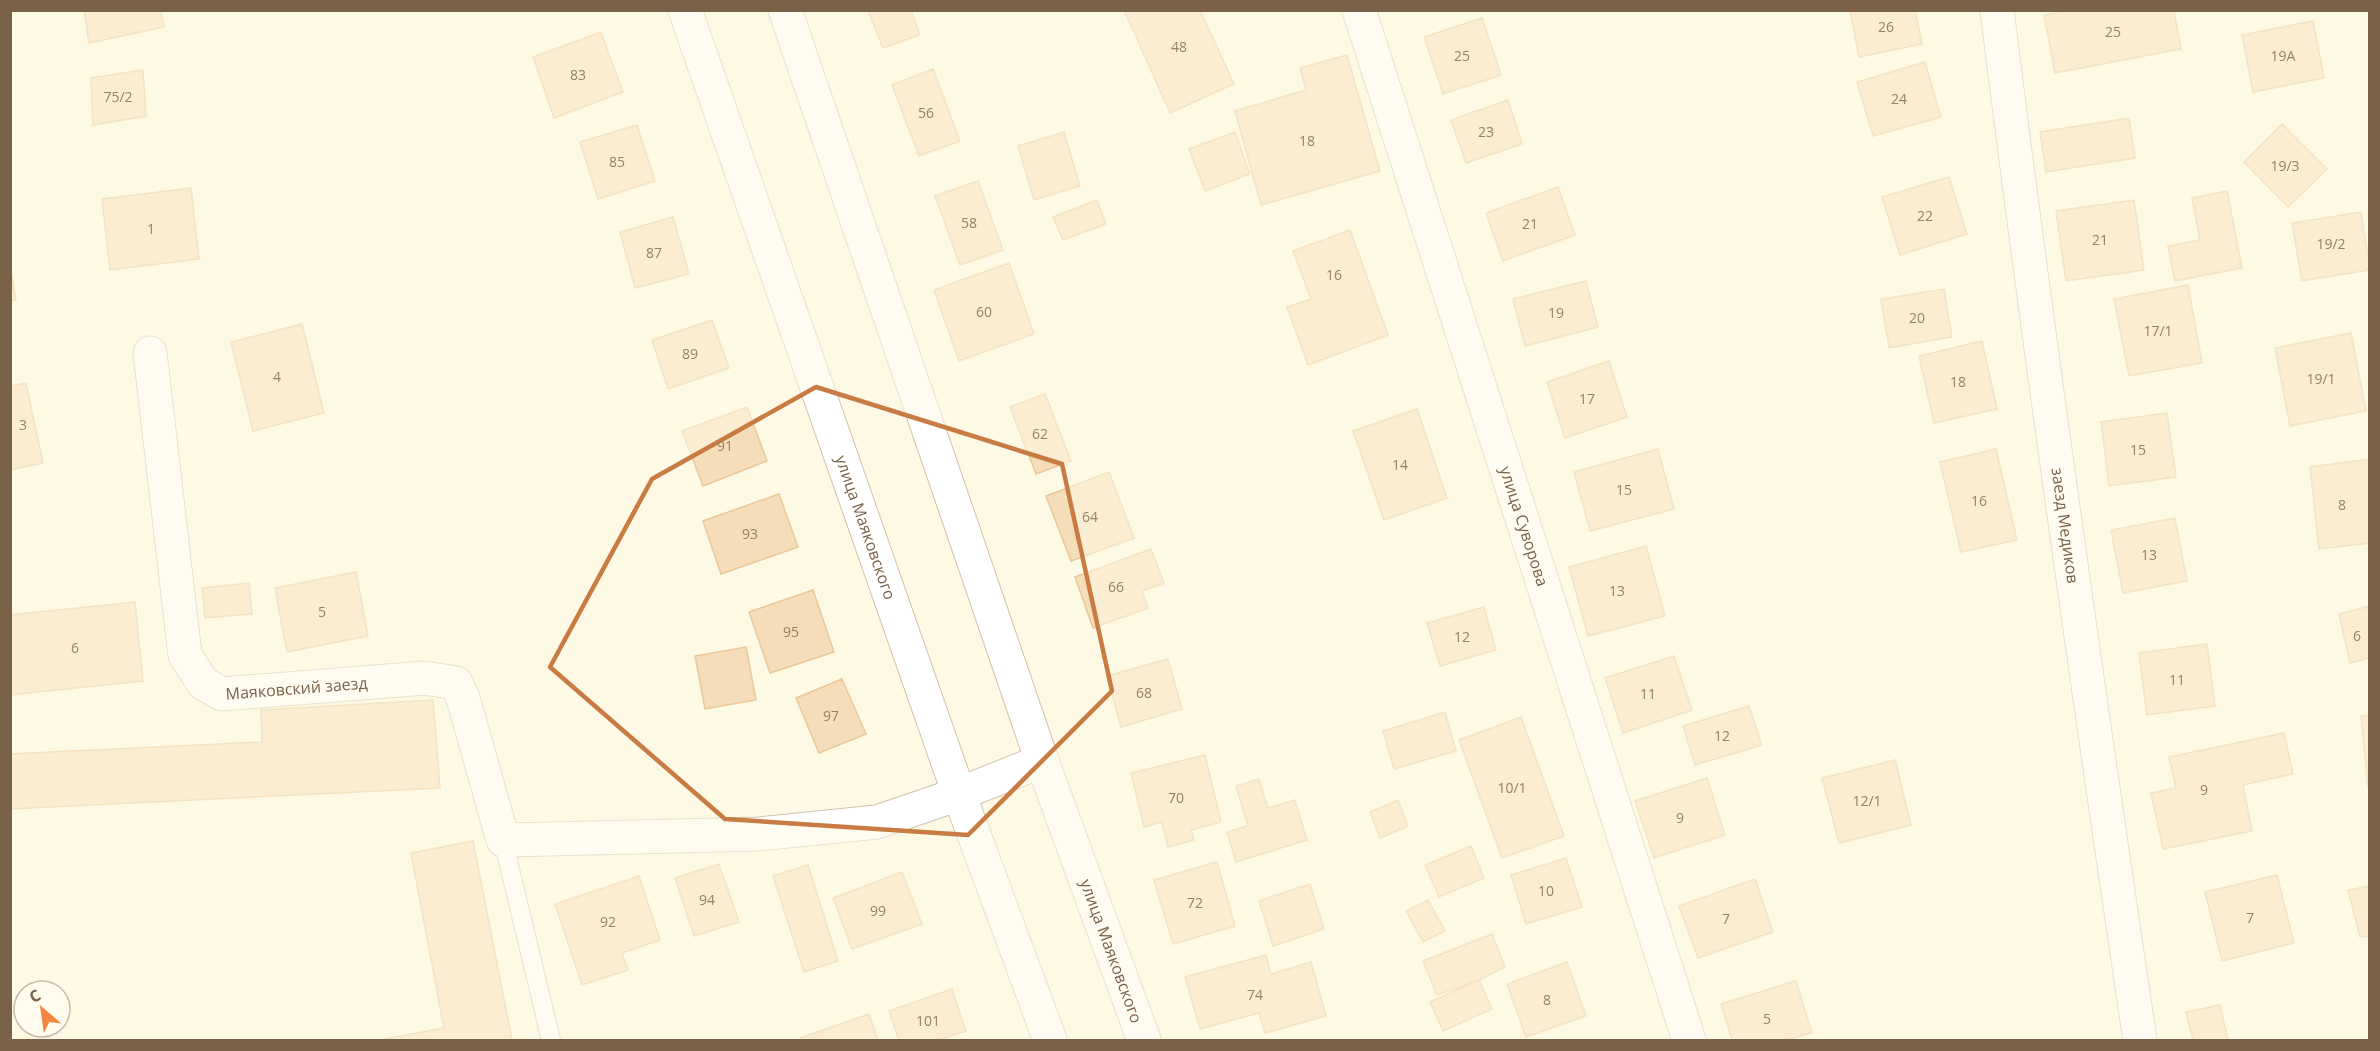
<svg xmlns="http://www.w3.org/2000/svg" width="2380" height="1051" font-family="'Open Sans',sans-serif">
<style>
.building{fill:#f6ddba;stroke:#eac799;stroke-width:1.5}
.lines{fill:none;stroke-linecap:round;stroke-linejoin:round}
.lane-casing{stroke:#d1c2aa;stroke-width:20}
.street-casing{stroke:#d1c2aa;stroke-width:35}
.lane{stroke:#fff;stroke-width:18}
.street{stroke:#fff;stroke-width:33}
.marked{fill:none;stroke:#c87b43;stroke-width:4.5;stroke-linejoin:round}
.labels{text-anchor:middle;stroke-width:4.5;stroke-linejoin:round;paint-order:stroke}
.number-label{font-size:14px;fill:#998164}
.street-label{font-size:16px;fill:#7a6248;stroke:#fffbed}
</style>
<rect width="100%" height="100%" fill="#fef9e5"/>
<path class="building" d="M84 10H161L164 27 89 43Z
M868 10H911L920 35 883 48Z
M1124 10H1200L1234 84 1170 113Z
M1850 10H1915L1922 44 1859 57Z
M2069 10H2174L2181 49 2055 73 2044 15Z
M1482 18 1501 75 1443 94 1424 37Z
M2313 21 2324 78 2253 92 2242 35Z
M601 32 623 92 554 118 533 57Z
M1347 55 1380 171 1261 205 1235 111 1306 90 1300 68Z
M1925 62 1941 117 1873 136 1857 82Z
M933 69 960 141 919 156 892 85Z
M143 70 146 116 93 125 91 78Z
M1508 100 1522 144 1466 163 1451 120Z
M2129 118 2135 158 2046 172 2040 132Z
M2282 124 2327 169 2288 207 2244 162Z
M637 125 655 181 598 199 580 142Z
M1064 132 1080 186 1034 200 1018 146Z
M1235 132 1250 174 1205 191 1189 149Z
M1949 177 1967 234 1900 255 1882 197Z
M978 181 1003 250 960 265 935 196Z
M1558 187 1575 235 1503 261 1486 213Z
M191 188 199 259 110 270 102 199Z
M2227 191 2242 268 2175 281 2168 246 2200 240 2192 198Z
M1097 200 1106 224 1063 240 1053 217Z
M2134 200 2144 270 2066 281 2056 211Z
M2361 212 2370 270 2302 281 2292 223Z
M673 217 689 274 635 288 620 232Z
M1350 230 1388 335 1308 365 1287 307 1311 299 1293 251Z
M1009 263 1034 334 959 361 934 290Z
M10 265 16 300 10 301Z
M1586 281 1598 327 1525 346 1513 299Z
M2188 285 2202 363 2129 376 2114 299Z
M1944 289 1952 337 1889 348 1881 299Z
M712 320 729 368 668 389 652 340Z
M302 324 324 413 253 431 231 342Z
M2351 333 2366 411 2290 426 2275 348Z
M1982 341 1997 409 1934 423 1919 356Z
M1609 361 1627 417 1565 438 1547 382Z
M26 383 43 463 10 470V386Z
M1045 394 1071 461 1036 474 1010 407Z
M747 407 767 461 703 486 682 431Z
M1417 409 1447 498 1384 520 1353 431Z
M2167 413 2176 477 2109 486 2101 422Z
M1658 449 1674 509 1590 531 1574 472Z
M1996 449 2017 540 1961 552 1940 462Z
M2370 459V543L2319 549 2310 467Z
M1109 472 1134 538 1071 561 1046 496Z
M779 494 798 547 721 574 703 521Z
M2175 518 2187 581 2123 593 2111 530Z
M1646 546 1665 616 1588 636 1569 567Z
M1151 549 1164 583 1142 591 1148 608 1093 628 1075 577Z
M356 572 368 636 287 652 275 588Z
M249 583 252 614 205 618 202 588Z
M813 590 834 652 770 673 749 612Z
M135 602 143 681 10 695V615Z
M2370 606V658L2350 663 2339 614Z
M1484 607 1496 650 1440 666 1427 623Z
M2207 644 2215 706 2147 715 2139 653Z
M746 647 756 700 705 709 695 656Z
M1674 656 1692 710 1623 733 1605 678Z
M1168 659 1182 709 1121 727 1107 676Z
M842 679 866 734 819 753 796 698Z
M433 700 440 788 10 809V754L262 742 261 710Z
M1749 706 1762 745 1695 765 1683 726Z
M1445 712 1456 751 1394 769 1383 731Z
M2370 715V787H2368L2361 716Z
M1521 717 1564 836 1502 858 1459 740Z
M2284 733 2293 774 2243 785 2252 831 2163 849 2151 793 2176 788 2169 757Z
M1205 755 1221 822 1191 830 1194 840 1168 847 1162 822 1144 827 1131 773Z
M1895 760 1911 825 1839 843 1822 778Z
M1707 778 1725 835 1654 858 1635 801Z
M1259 779 1268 808 1295 800 1307 840 1236 862 1227 832 1248 826 1236 786Z
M1398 800 1408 826 1380 838 1370 812Z
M473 841 512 1040H379L444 1028 411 853Z
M1471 846 1484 878 1439 897 1425 865Z
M1566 858 1582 907 1526 924 1511 875Z
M1217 862 1235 926 1173 944 1154 880Z
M719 864 739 922 694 936 675 878Z
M808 865 838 961 804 972 773 876Z
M902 872 922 924 852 949 833 898Z
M2277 875 2294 943 2222 961 2205 892Z
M639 876 660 940 622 953 628 970 582 985 555 904Z
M1755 879 1773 932 1698 958 1679 906Z
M1310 884 1324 929 1273 946 1259 901Z
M2370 886V936L2360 937 2348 890Z
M1428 900 1445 931 1423 942 1406 911Z
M1492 934 1505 967 1479 980 1437 995 1423 961Z
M1266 955 1271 974 1311 962 1326 1016 1265 1033 1259 1013 1200 1029 1185 977Z
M1567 962 1586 1016 1526 1037 1507 984Z
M1479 980 1492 1009 1443 1031 1430 1002Z
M1796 981 1812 1033 1787 1040H1732L1721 1004Z
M952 989 966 1031 938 1040H899L889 1011Z
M2220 1005 2228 1040H2193L2186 1012Z
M869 1014 878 1040H801L800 1038Z"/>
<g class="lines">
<defs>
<path id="lane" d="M503 840 551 1040"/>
<g id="street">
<path id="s1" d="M685 10 959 794 1050 1040"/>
<path id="s2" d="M785 10 1042 761 1144 1040"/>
<path id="s3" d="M1359 10 1689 1040"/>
<path id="s4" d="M1997 10C2040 355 2089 698 2140 1040"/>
<path id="s5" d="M150 353 185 655 203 683 222 694 425 678 456 683 463 698 503 840 759 834 877 822 959 794 1042 761"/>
</g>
</defs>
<use href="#lane" class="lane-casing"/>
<use href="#street" class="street-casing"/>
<use href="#lane" class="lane"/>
<use href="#street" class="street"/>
</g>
<path d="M0 0H2380V1051H0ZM816 387 1062 464 1112 691 968 835 725 819 550 667 652 479Z" fill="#fef9e5" fill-opacity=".55" fill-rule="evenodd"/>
<path class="marked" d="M816 387 1062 464 1112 691 968 835 725 819 550 667 652 479Z"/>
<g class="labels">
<g class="number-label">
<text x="1886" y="32">26</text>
<text x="2113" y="37">25</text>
<text x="1179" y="52">48</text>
<text x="1462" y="61">25</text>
<text x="2283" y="61">19А</text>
<text x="578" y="80">83</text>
<text x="118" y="102">75/2</text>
<text x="1899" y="104">24</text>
<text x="926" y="118">56</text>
<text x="1486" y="137">23</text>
<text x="1307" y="146">18</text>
<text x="617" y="167">85</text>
<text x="2285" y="171">19/3</text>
<text x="1925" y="221">22</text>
<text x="969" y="228">58</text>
<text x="1530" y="229">21</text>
<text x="151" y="234">1</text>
<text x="2100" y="245">21</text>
<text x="2331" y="249">19/2</text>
<text x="654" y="258">87</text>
<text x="1334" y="280">16</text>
<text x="984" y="317">60</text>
<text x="1556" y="318">19</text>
<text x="1917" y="323">20</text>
<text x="2158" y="336">17/1</text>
<text x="690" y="359">89</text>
<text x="277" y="382">4</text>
<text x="2321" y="384">19/1</text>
<text x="1958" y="387">18</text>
<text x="1587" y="404">17</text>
<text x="23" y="430">3</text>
<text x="1040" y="439">62</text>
<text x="725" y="451">91</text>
<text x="2138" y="455">15</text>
<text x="1400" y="470">14</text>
<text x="1624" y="495">15</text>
<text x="1979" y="506">16</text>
<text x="2342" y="510">8</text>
<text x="1090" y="522">64</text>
<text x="750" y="539">93</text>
<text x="2149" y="560">13</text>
<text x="1116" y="592">66</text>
<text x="1617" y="596">13</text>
<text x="322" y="617">5</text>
<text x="791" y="637">95</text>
<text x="2357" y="641">6</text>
<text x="1462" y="642">12</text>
<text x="75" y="653">6</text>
<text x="2177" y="685">11</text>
<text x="1144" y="698">68</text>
<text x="1648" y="699">11</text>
<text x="831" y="721">97</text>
<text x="1722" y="741">12</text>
<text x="1512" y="793">10/1</text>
<text x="2204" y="795">9</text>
<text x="1176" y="803">70</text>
<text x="1867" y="806">12/1</text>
<text x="1680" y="823">9</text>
<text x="1546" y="896">10</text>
<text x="707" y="905">94</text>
<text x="1195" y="908">72</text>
<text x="878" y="916">99</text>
<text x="2250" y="923">7</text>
<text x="1726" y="924">7</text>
<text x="608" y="927">92</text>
<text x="1255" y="1000">74</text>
<text x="1547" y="1005">8</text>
<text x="1767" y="1024">5</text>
<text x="928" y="1026">101</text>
</g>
<g class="street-label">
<text dy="6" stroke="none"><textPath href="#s3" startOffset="542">улица Суворова</textPath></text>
<text dy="6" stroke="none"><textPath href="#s1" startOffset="548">улица Маяковского</textPath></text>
<text dy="6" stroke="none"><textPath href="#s4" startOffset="520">заезд Медиков</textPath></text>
<text dy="6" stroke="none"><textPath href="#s5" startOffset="434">Маяковский заезд</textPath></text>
<text dy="6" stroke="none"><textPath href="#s2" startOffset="996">улица Маяковского</textPath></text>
</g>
</g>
<rect width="2380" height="1051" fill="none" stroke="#7a6248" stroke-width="24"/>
<g transform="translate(42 1009) rotate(331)"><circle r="28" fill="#fffbed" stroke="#cabeab" stroke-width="1.5"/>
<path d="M0-4.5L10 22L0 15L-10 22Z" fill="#f28840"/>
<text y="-9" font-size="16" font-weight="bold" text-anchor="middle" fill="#7a6248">С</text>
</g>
</svg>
